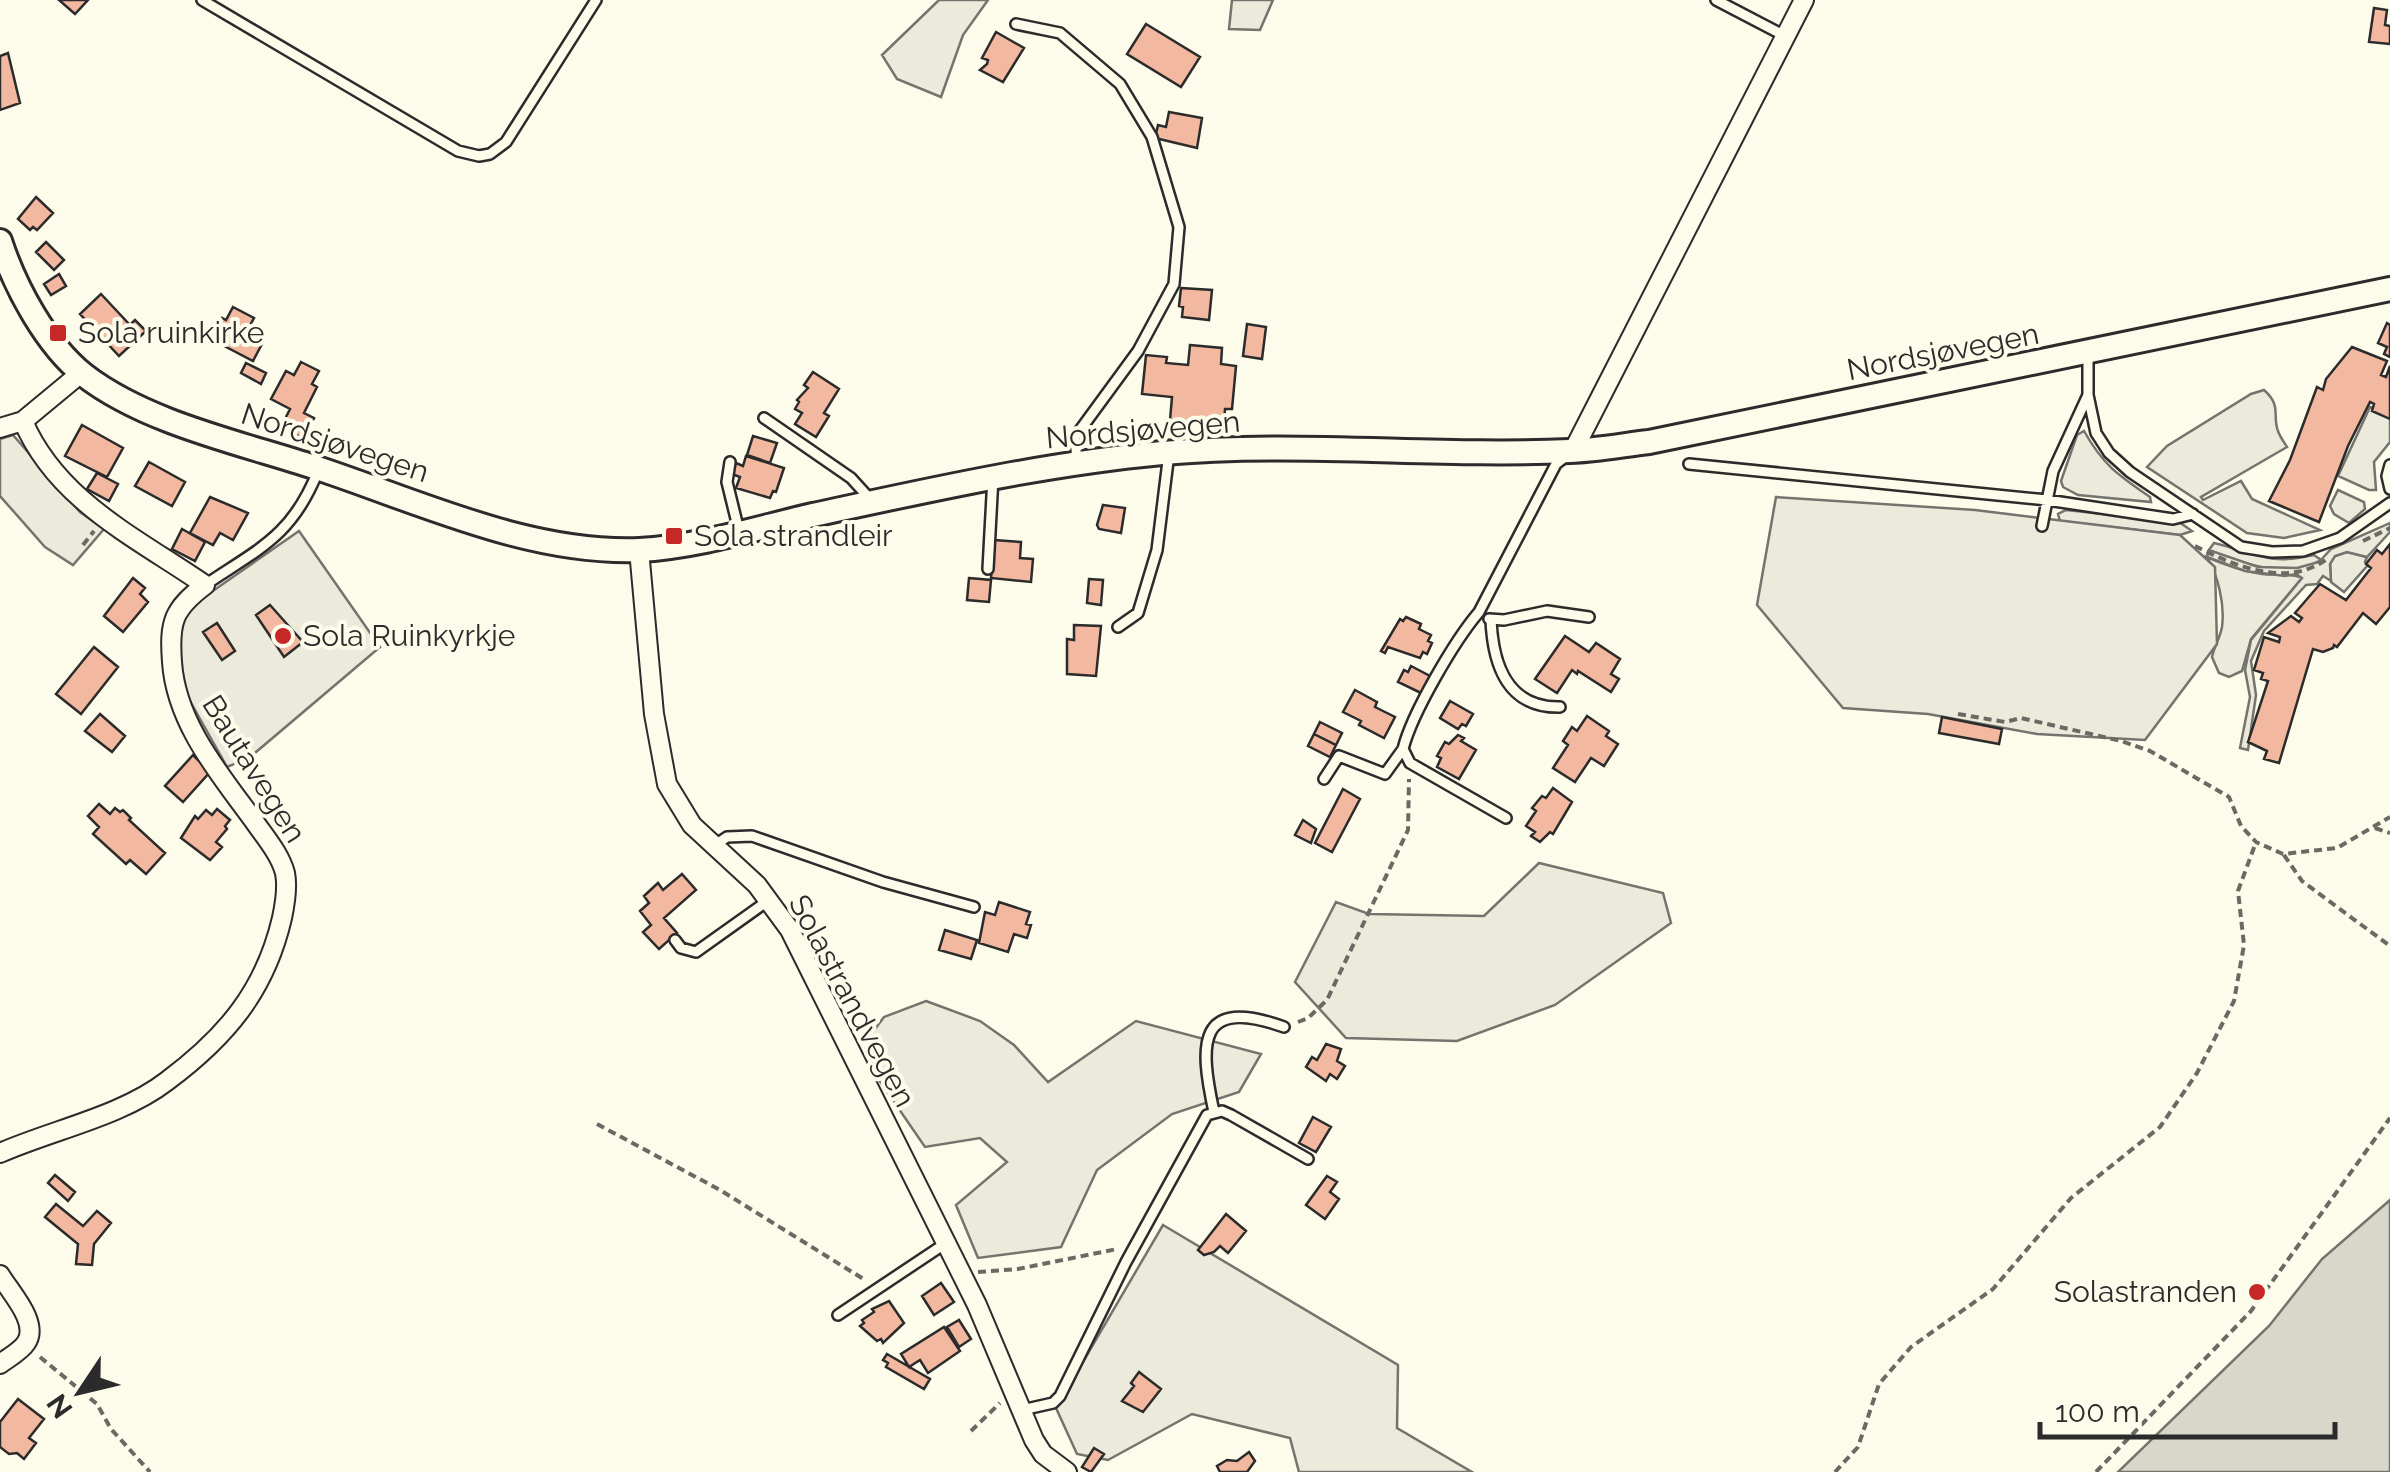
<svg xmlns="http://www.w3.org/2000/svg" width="2390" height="1472" font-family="Raleway,sans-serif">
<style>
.green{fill:#ecebdb;stroke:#74746e;stroke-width:2.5}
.parking{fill:#eceadb;stroke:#74746e;stroke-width:2.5}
.water{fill:#d8d7c9;stroke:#74746e;stroke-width:2.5}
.building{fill:#f2b8a0;stroke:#2b2b2b;stroke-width:2.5}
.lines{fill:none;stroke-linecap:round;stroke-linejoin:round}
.service-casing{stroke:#2b2b2b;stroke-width:14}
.minor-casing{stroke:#2b2b2b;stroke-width:22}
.tertiary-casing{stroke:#2b2b2b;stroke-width:28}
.path{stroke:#6a6964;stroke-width:4;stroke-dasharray:8 5;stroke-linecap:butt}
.service{stroke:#fdfbea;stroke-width:9}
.minor{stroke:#fdfbea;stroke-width:18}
.tertiary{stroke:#fdfbea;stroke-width:22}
.poi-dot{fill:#c62828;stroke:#fdfbea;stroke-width:4}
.labels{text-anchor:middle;stroke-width:8;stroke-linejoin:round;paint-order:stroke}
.poi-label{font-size:30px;fill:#2b2b2b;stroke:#fdfbea;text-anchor:start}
.street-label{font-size:30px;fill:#2b2b2b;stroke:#fdfbea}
</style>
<rect width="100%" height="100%" fill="#fdfbea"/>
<path class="green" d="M939 0H988L963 35 941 97 897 79 882 55Z
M1232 0H1273L1260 30 1229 29Z
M2264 390C2282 406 2272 415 2278 431 2280 437 2284 442 2287 447L2201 497 2203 500 2241 481 2252 499 2320 530 2284 538 2247 533 2147 467 2167 446 2251 394Z
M2084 431C2103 465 2118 475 2150 497L2151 502 2078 495 2063 487 2061 481 2077 435Z
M2338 490 2364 502 2365 509 2349 523 2334 514 2330 506Z
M2066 510 2179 522 2192 531 2180 535 2060 521 2058 514Z
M299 531 380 647 249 758 227 767 181 685 179 624 184 611Z
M2214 543C2256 553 2267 566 2314 555L2321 560C2287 580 2243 564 2209 550Z
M2347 552 2367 557 2365 562 2368 565 2344 592 2331 582 2330 563 2335 556Z
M2207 557C2225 565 2243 571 2262 574 2276 576 2290 572 2302 578L2251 639 2242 671 2229 677 2219 673 2212 657C2214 647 2220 638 2222 627 2225 604 2218 576 2207 557Z
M1539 863 1663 893 1671 923 1555 1005 1457 1041 1346 1038 1295 982 1336 902 1369 914 1484 916Z
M926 1001 980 1021 1014 1045 1048 1082 1136 1021 1261 1054 1239 1092 1172 1114 1097 1170 1061 1247 978 1258 956 1205 1007 1162 980 1138 925 1147 879 1080 872 1033 884 1017Z
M1163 1225 1398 1365 1397 1428 1472 1472H1299L1290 1438 1192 1414 1108 1460 1077 1454 1056 1408Z"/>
<path class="parking" d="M2370 407 2390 415V442L2374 462 2376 490H2369L2338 476Z
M13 435 80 512 104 529 73 565 45 547 0 496V439Z
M1776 497 1975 510 2180 535 2215 567 2217 644 2145 740 2037 734 1928 714 1843 708 1757 605Z
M2390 523V532L2367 557 2347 552 2335 556 2330 564 2331 581 2323 576 2317 584 2306 585 2264 631 2251 661 2256 695 2248 750 2240 748 2250 697 2245 670 2251 640 2302 578 2296 574 2285 576 2245 571 2207 557 2209 550 2258 567 2297 568 2319 562 2331 549Z"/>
<path class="water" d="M2390 1200V1472H2118L2269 1326 2322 1259Z"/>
<path class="building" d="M59 0H88L75 14Z
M2374 8 2387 10 2385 25 2390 26V44L2369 42Z
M1146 24 1200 57 1181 87 1127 54Z
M996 32 1024 48 1003 82 980 70 987 64 988 60 982 58Z
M8 53 20 103 0 110V56Z
M1169 112 1202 118 1197 148 1155 138 1158 125 1166 127Z
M36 197 53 213 37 230 33 227 30 230 18 219Z
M46 242 64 260 54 270 36 252Z
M59 274 66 286 51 295 44 284Z
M1181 288 1212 290 1209 320 1182 317 1183 307 1179 306Z
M101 294 130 325 135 320 146 331 119 356 80 314Z
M233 307 254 318 247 331 264 340 253 361 211 339 222 318 226 320Z
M2387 323 2390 325V357L2384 354 2387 347 2378 343Z
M1247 324 1266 327 1262 359 1243 356Z
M1190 345 1222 348 1221 364 1236 366 1232 409H1225L1224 425 1170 420 1172 397 1142 394 1146 355 1167 357 1166 363 1188 365Z
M2352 347 2387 361 2381 375 2386 377 2390 366V419L2372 411 2374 404 2370 402 2348 446 2319 522 2269 501 2290 460 2317 387 2323 390 2326 379Z
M301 362 319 371 312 384 317 387 304 413 314 418 304 439 281 427 290 409 271 399 286 371 294 375Z
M246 363 266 373 261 384 241 373Z
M813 372 839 389 824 413 829 416 816 437 795 424 802 413 795 409 799 402 797 400 808 388 804 385Z
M82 425 123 448 107 477 65 456Z
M753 436 777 443 770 463 747 455Z
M746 456 784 468 776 492 773 491 770 498 736 488 740 477 732 474 736 463 743 466Z
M149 462 185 482 172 506 135 486Z
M97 473 118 484 109 501 87 489Z
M210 497 248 513 233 540 220 533 213 545 190 533Z
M1103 505 1125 508 1121 533 1099 529 1097 525Z
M182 529 205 542 195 561 172 549Z
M994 540 1021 542 1020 558 1033 559 1031 582 991 578Z
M2390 544V607L2376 624 2363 613 2337 647 2334 645 2333 648 2323 652 2313 649 2279 763 2264 759 2267 751 2248 742 2268 681 2261 679 2263 673 2254 670 2264 637 2279 642 2280 637 2268 633 2291 616 2299 622 2302 618 2295 613 2320 584 2346 600 2371 568 2366 564 2377 550 2382 554Z
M133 578 145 588 140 594 148 602 123 632 104 616Z
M969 578 991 580 989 602 967 600Z
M1089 579 1103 580 1101 605 1087 603Z
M270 605 303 642 284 657 256 615Z
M1406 617 1421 624 1419 629 1431 635 1428 641 1432 643 1427 654 1423 652 1420 658 1388 647 1385 653 1381 651 1400 619 1403 621Z
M217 623 235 651 222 660 203 632Z
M1074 625 1101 626 1096 676 1067 674V639L1074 640Z
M1565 636 1589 652 1596 643 1620 659 1611 674 1619 679 1611 692 1578 671 1577 674 1572 670 1557 693 1535 679Z
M94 647 118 667 81 714 56 694Z
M1411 666 1430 676 1421 693 1398 682 1404 670 1408 672Z
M1355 690 1377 702 1375 707 1395 717 1384 738 1359 725 1361 721 1343 712Z
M1450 701 1473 714 1466 726 1462 724 1458 729 1440 718Z
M100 714 125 736 112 752 85 731Z
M1587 716 1609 731 1606 736 1618 744 1604 766 1591 758 1575 782 1553 768 1568 745 1563 741 1572 727 1577 731Z
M1942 717 2002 729 1999 744 1939 733Z
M1320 722 1342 733 1336 745 1314 734Z
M1314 734 1336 745 1330 757 1308 746Z
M1458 735 1464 738 1461 741 1476 750 1459 779 1437 767 1441 758 1437 756 1445 742 1449 744Z
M193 755 210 772 183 802 165 786Z
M1553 788 1572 802 1553 834 1550 832 1540 842 1531 836 1535 832 1526 826 1536 811 1532 808 1542 796 1546 798Z
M1343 789 1360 799 1332 852 1315 843Z
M99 804 110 814 115 808 120 812 123 810 131 818 129 820 165 853 146 874 130 860 126 864 93 834 99 827 88 816Z
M217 809 230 820 225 826 227 829 216 842 222 847 210 860 181 838 195 816 198 819 206 810 212 815Z
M1303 820 1316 829 1311 843 1295 835Z
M682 874 696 890 664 918 677 933 659 949 643 932 651 925 640 911 649 903 644 896 658 883 663 890Z
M999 902 1030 912 1026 924 1031 925 1027 938 1014 934 1008 952 979 943 985 912 995 915Z
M945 930 977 940 971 959 939 950Z
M1326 1044 1341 1049 1337 1061 1345 1066 1337 1079 1330 1074 1326 1081 1306 1067 1312 1057 1317 1060Z
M1313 1117 1331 1127 1316 1152 1299 1143Z
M55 1175 75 1192 68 1201 48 1183Z
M1327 1176 1337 1182 1330 1192 1339 1199 1325 1219 1306 1205Z
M56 1204 83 1226 97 1211 111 1223 94 1244 92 1265 76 1264 78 1244 45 1217Z
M1226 1214 1246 1231 1228 1253 1220 1246 1214 1252 1204 1255 1198 1250Z
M941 1283 954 1302 934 1315 922 1296Z
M889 1301 904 1323 883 1343 881 1339 877 1341 860 1326 864 1323 862 1320 874 1312 872 1309Z
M959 1320 971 1339 959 1347 947 1327Z
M944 1327 960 1351 928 1373 920 1360 909 1367 901 1354Z
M887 1354 930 1379 924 1389 886 1367 888 1363 883 1360Z
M1139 1372 1161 1389 1143 1412 1122 1401 1134 1386 1131 1383Z
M18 1399 44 1419 29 1438 36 1443 24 1459 17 1453 9 1454 0 1447V1422Z
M1094 1448 1104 1454 1091 1472 1082 1467Z
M1249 1452 1255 1461 1247 1472H1220L1217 1466 1227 1460 1237 1461Z"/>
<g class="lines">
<defs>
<path id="service" d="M202 0 458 151 479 156 490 154 506 142 596 0
M1716 0 1785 36
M1016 24 1060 33 1120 84 1152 137 1179 227 1174 284 1138 351 1075 437 1077 462
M2088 354V395L2096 433 2109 453 2130 472 2241 547 2272 552 2303 551 2340 538 2390 503
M764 418 851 478 871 500
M730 462 727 482 739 531
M1689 464 2047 500 2173 519 2193 514
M2390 465 2387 476 2390 489
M2042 526 2053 471 2088 395
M988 569 993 477
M205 585C260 548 292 536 318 471
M1489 619 1504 620 1547 611 1589 617
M1491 620C1493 666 1508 708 1560 707
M1118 627 1138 613 1157 550 1169 453
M1324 779 1339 756 1385 774 1403 749
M1506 818 1410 763 1403 749C1412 713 1455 640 1479 612L1556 464 1565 457
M715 845 727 837 752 836 883 882 974 907
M675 940 681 948 696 952 769 900
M1214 1112C1199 1043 1197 996 1284 1027
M838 1315 946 1243
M1022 1410 1053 1403 1060 1396 1126 1262 1207 1115 1222 1111 1231 1115 1308 1159"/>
<path id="minor" d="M0 428 23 421 81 373
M1573 451 1804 0
M639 550 654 714 667 784 692 825 757 885 790 930 977 1305 1034 1440 1043 1454 1067 1472
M0 1153C52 1130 122 1116 167 1081 226 1037 265 991 282 918 285 904 288 888 285 873 280 854 265 837 254 821 219 773 176 723 172 662 169 622 173 609 205 585 137 538 57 501 23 421
M0 1275C10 1292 40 1323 26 1343 21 1351 8 1358 0 1364"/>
<path id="tertiary" d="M0 241C15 287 46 345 84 375 146 423 241 443 314 467 418 501 527 554 639 550 697 547 757 528 813 515 929 490 1044 464 1162 453 1297 441 1435 457 1570 451 1597 450 1623 445 1649 442L2390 289"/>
</defs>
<use href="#service" class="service-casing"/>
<use href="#minor" class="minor-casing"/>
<use href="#tertiary" class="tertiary-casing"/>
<path class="path" d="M2363 541 2390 528
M83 545 94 531
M2195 546C2234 566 2289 589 2328 558
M1958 714 2005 722 2021 718 2121 741 2150 751 2229 797 2241 826 2256 842 2283 854 2337 848 2390 817
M2375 828 2390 833
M2284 855 2302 881 2390 946
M1298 1022 1308 1018 1327 1000 1408 830 1409 779
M597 1124 720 1190 865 1280
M978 1272 1018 1269 1117 1249
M40 1357 97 1404 111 1429 150 1472
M971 1431 1000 1403
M1835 1472 1858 1447 1879 1384 1911 1347 1993 1289 2071 1198 2160 1127 2197 1073 2234 1001 2244 945 2238 891 2256 842
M2096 1472 2251 1311 2390 1118"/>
<use href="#service" class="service"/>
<use href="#minor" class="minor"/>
<use href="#tertiary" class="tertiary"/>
</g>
<g class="poi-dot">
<rect x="48" y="323" width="20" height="20" rx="5"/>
<rect x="664" y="526" width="20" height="20" rx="5"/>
<circle cx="283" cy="636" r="10"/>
<circle cx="2257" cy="1292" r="10"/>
</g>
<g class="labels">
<g class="poi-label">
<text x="78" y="343">Sola ruinkirke</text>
<text x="694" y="546">Sola strandleir</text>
<text x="303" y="646">Sola Ruinkyrkje</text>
<text x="2237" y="1302" text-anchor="end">Solastranden</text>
</g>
<g class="street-label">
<text transform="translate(1943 352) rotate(-11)" y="10">Nordsjøvegen</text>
<text transform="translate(1143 430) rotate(-5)" y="10">Nordsjøvegen</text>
<text transform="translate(335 443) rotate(18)" y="10">Nordsjøvegen</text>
<text transform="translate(254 769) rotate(58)" y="10">Bautavegen</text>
<text transform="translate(852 1001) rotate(62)" y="10">Solastrandvegen</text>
</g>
</g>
<g transform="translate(80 1392) rotate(235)" stroke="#fdfbea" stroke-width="8" paint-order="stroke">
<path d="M0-8L18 38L0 25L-18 38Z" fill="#2b2b2b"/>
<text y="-15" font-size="28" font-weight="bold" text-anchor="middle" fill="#2b2b2b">N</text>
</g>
<path d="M2040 1422v15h295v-15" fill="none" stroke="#2b2b2b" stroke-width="5"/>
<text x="2055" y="1422" font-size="30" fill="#2b2b2b" stroke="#fdfbea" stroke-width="8" paint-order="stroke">100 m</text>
</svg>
